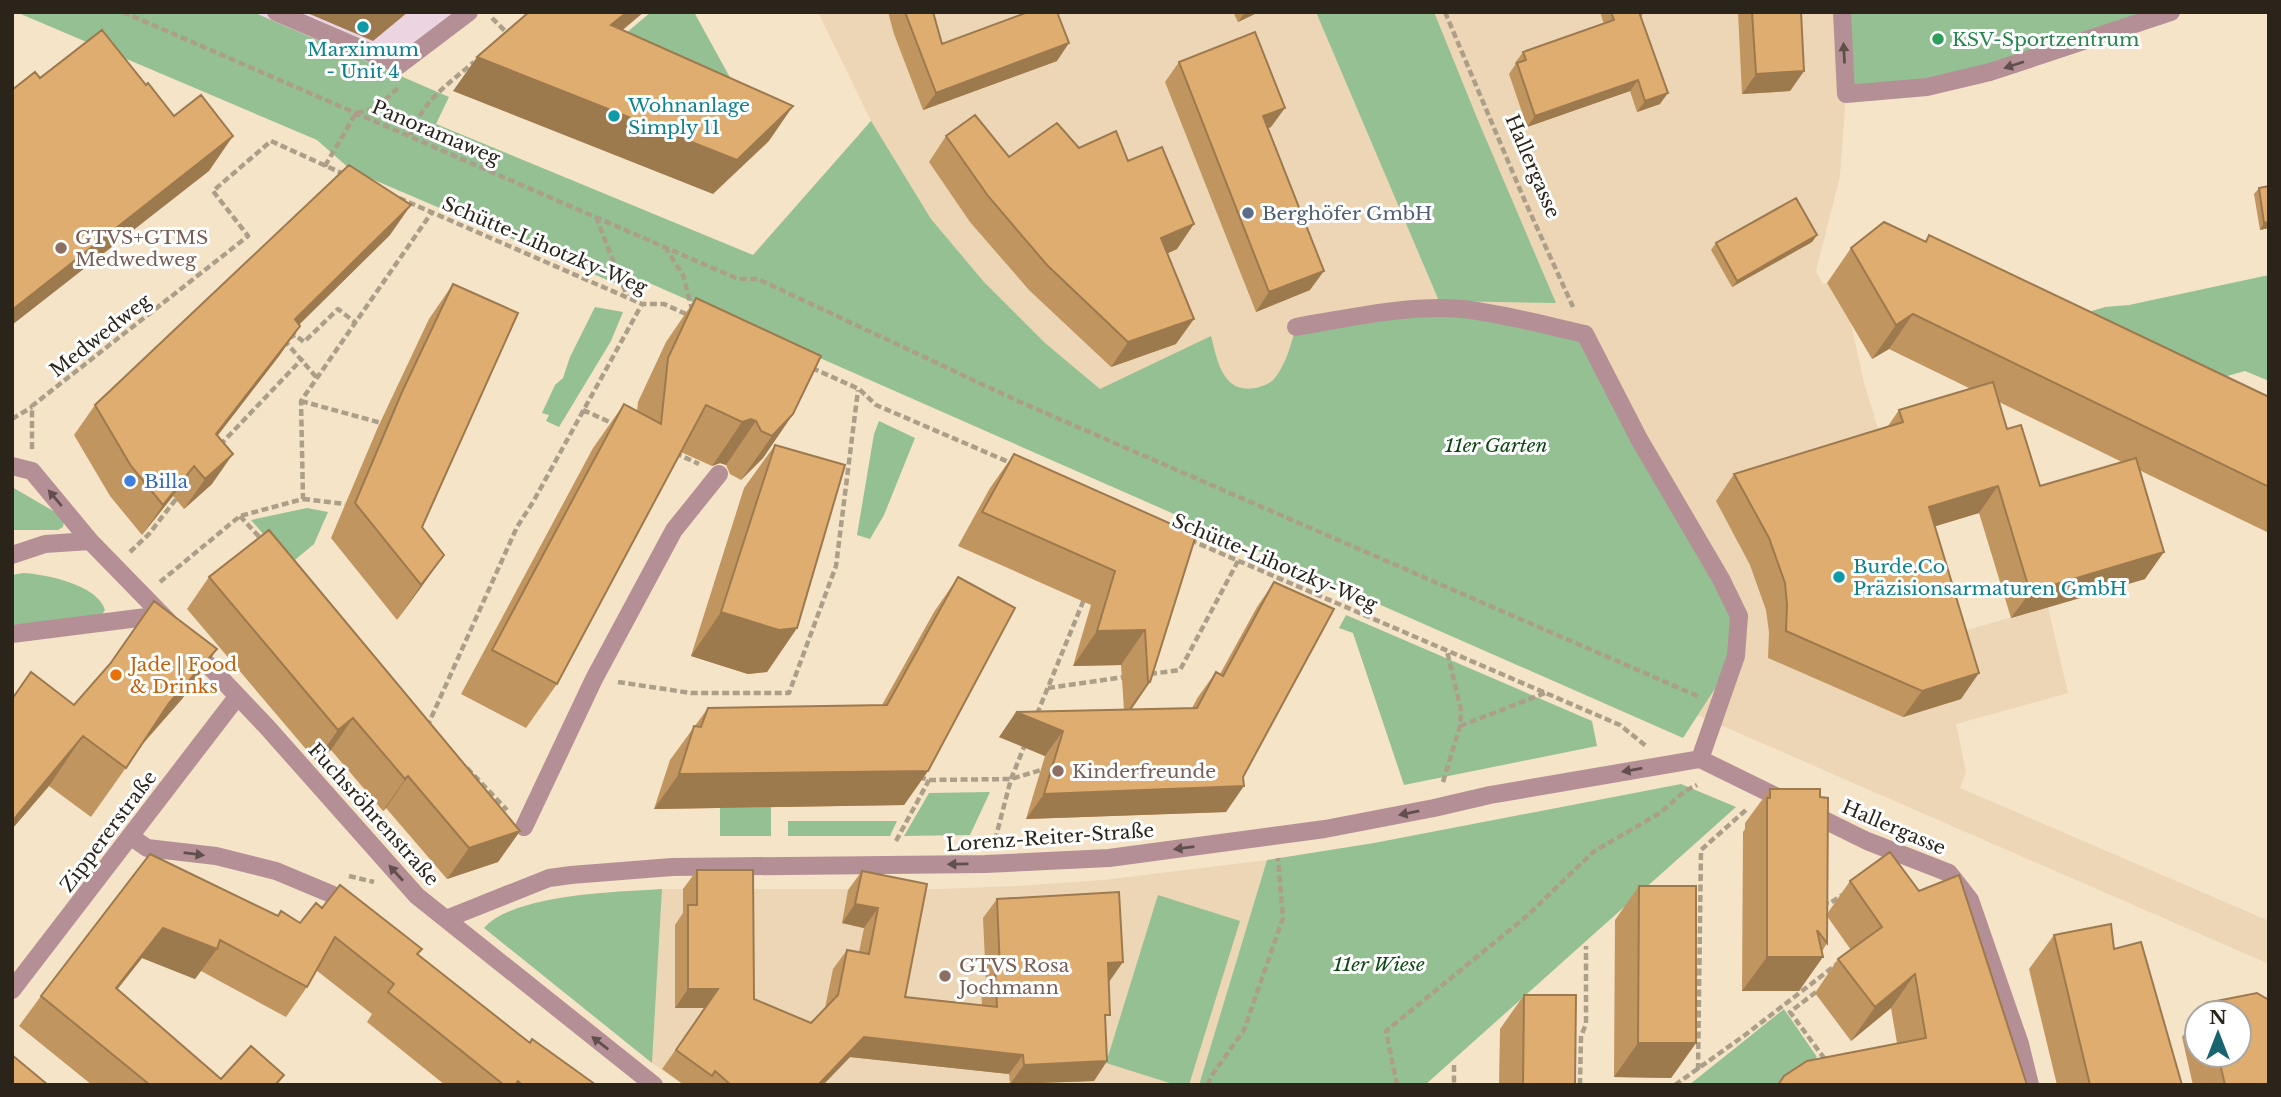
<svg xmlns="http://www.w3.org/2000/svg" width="2281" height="1097" font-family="'Libre Baskerville',serif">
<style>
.commercial{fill:#ecd5e1}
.built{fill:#ecd6b5}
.green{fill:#94c093}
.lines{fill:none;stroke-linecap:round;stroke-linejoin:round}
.path{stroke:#ac9f8a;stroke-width:4.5;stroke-dasharray:7 3.5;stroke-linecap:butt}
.minor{stroke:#b49096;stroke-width:18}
.wall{fill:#c19560;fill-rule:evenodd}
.shaded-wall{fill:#9d794e}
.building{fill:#e0ad70;stroke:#9d794e;stroke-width:2}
.oneway{fill:#614f4c}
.culture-dot{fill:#0f9aa8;stroke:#fff;stroke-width:2.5}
.leisure-dot{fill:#2e9e5b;stroke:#fff;stroke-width:2.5}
.service-dot{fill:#5c6f8a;stroke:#fff;stroke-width:2.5}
.education-dot{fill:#8d6e63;stroke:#fff;stroke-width:2.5}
.shop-dot{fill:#3f7fe0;stroke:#fff;stroke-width:2.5}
.food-dot{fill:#e8710a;stroke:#fff;stroke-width:2.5}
.labels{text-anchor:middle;stroke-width:6;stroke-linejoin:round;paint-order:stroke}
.leisure-label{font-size:19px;fill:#27864d;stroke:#fff;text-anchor:start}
.culture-label{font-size:19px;fill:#0d838f;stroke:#fff;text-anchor:start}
.street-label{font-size:19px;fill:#2a241a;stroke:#fff}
.service-label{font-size:19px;fill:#4e5e75;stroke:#fff;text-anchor:start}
.education-label{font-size:19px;fill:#785e54;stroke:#fff;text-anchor:start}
.park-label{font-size:19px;font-style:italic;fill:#0c4811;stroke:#fff}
.shop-label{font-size:19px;fill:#366cbe;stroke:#fff;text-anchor:start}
.food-label{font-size:19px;fill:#c56008;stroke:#fff;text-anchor:start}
</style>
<rect width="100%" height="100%" fill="#f5e4c8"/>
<path class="commercial" d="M165 12H469L362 93Z"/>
<path class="built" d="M818 12H1842L1846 94 1840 176 1816 271 1823 284 1827 283 1851 324 1864 383 1942 637 2048 607 2068 693 1956 724 1966 772 1960 788 2269 921V964L1516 636 748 261 871 121Z
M1267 860 1199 1085H684L652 1063 662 889H939L1016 886 1103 880Z"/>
<path class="green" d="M16 12H253L449 97 436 124 753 255 871 121 931 219 984 282 1045 343 1100 389 1211 336C1217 359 1222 394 1255 388 1261 387 1271 383 1274 379 1286 365 1291 344 1296 327L1428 309 1585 334 1739 616 1736 656 1683 738 647 282 640 294 351 170 317 140Z
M651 12H694L733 83 606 50Z
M1316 12H1434L1477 118 1556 303 1439 301Z
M1842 12H2171L1990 72 1846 94Z
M2269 275V381L2245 371 2220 378 2045 325 2105 307 2129 305Z
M595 307 623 312 611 341 559 427 546 421 549 415 542 413 555 385 563 378 570 357Z
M879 421 915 438 884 515 870 539 857 535 874 434Z
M12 487 62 516 64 522 63 527 58 530H12Z
M307 508 328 512 314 544 290 564 251 520Z
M23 573C46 574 98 585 105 610L100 617 12 625V575Z
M1346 615 1592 721 1597 746 1404 785 1353 633 1339 628Z
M1681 784 1736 807 1425 1085H1199L1267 860 1374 843Z
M990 792 970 835 904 836 929 793Z
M771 807V836H720V808Z
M788 821H897L890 836H788Z
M662 889 652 1063 484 928C514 894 617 892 662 889Z
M1158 895 1240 921 1189 1085H1176L1106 1063Z
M1784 1009 1817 1057 1778 1085H1689Z"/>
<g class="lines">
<path class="path" d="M123 12 738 279H758L1020 402 1700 697
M1445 12 1524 199 1573 307
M492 18 508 34 505 36
M357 113 376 108 399 87
M410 135C423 101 447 85 474 62
M325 166 356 113
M399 198 642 304H664L688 315
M596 217 627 296
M665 247 683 275 692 309
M289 338 295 335 304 342 338 309 356 323
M284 340 317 378
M812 368 859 389 876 405 1011 463
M301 401 385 424
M583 410 614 424
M12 419 32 407
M220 445 303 358
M32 449V406L248 236 213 191 271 141 346 175
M675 453 699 464
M303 499 345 504
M240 516 262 540
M1190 540 1620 725 1646 746
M130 552 149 534 176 499
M160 582 240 516 303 499 301 401 432 212
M1150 674 1180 670 1238 561
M618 682 691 693H789L836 566 858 390
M1048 688 1124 677
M1037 714 1085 597
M1460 726 1545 693
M427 727 517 527 533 502 642 304
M467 768 507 810
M919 777 929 780 1011 779 1041 770
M1443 782 1460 726 1461 710 1447 651
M995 840 1011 779 1026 742
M896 841 929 780
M349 876 374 882
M1822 902 1829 904 1842 895
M1816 992 1790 1012 1827 1062
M1454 1065V1085
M1698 1070 1701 850 1747 809
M1208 1085 1210 1078 1244 1030 1283 918 1278 858
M1397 1085 1386 1031 1527 916 1593 852 1660 813 1685 791 1697 785
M1580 1085 1581 1036 1586 1024V946
M1675 1085 1745 1035 1837 964"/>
<path class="minor" d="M276 12 399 65 469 12
M1842 12 1846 94 1927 87 1990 72 2171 12
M1296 327C1348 318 1411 304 1463 309 1504 314 1545 325 1585 334L1639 439 1721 579 1739 616 1736 656 1700 759 1867 841 1949 873 1970 900 2020 1044 2030 1085
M12 466 32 471 90 541 169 622
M12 555 45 544 90 541
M12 634 162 615
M192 648 267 727 417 896 654 1085
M524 827 594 679 674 530 719 474
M130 836 147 848 216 856 276 871 331 894 352 908
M446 919 549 878 571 875 672 867 985 864 1109 858 1325 829 1434 808 1490 795 1700 759
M12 990 237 697"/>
</g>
<path class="wall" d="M888 12H933L942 44 1057 61 923 110 894 34Z
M1233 12H1259L1238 22Z
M1600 12H1644L1641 17 1660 104 1637 112 1630 91 1527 127 1509 74 1515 65V63L1523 52 1604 24Z
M1738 12H1801L1804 71 1790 91 1742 94Z
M1179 62 1271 127 1268 128 1310 290 1256 312 1165 82Z
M2269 105V130L2267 108Z
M946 136 1009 157 1079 148 1128 161 1177 249 1168 253 1176 344 1111 367 1029 290 970 222 929 162Z
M2269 186V228L2260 230 2254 194 2259 188Z
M390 235 299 325 300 326 279 356 217 436 212 484 184 509 173 496 142 535 110 496 74 435 95 405Z
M1817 235 1812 242 1732 287 1711 250 1716 243Z
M1929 235 2269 397V533L2139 470 2145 579 2011 618 1979 513 1935 526 1961 699 1903 717 1768 658 1769 632 1766 610 1750 565 1716 501 1734 474 1888 426 1899 410 1971 389 1889 349 1872 359 1827 283 1851 248 1925 242ZM1999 402 2122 462 2040 486 2007 429Z
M453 284 422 527 444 555 397 620 331 538 378 427 429 319Z
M696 298 793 414 763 458 741 480 730 474 726 465 720 463 712 466 681 452 557 684 526 728 461 694 593 448 624 404 637 411 638 402 666 342Z
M775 445 797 628 767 672 748 674 691 656 744 488Z
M1014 454 1196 535 1150 682 1131 710 1192 708 1198 697 1216 672 1220 674 1257 607 1274 582 1243 777 1226 812 1026 819 1045 756 999 737 1124 710 1121 665 1073 666 1091 605 958 546 990 488Z
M209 577 520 831 498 862 447 879 386 808 383 811 331 750 316 761 187 609Z
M958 577 928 771 904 805 654 809 670 760 708 708 882 705 934 612Z
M217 649 182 699 142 745 91 817 49 786 12 829V699L74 705Z
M1770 789 1827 914 1850 881 2027 1085 1897 1043 1891 1008 1851 1041 1815 993 1838 959 1851 950 1827 916V943L1799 991H1742L1743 832 1745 829V823Z
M150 854 278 916 300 923 322 908 418 954 530 1043 596 1085H445L367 1022 372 1014 316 970 307 987 286 1017 201 971 195 979 142 958 117 990 221 1079 284 1075 277 1085H92L19 1026 41 996Z
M697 870 754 999 811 1023 825 1008 833 969 847 950 859 952 864 928 842 923 848 890 862 871 927 884 905 997 982 1005 981 989 986 982 983 918 997 899 1109 982 1105 1022 1107 1061 1094 1081 1010 1084 1009 1074 850 1057 823 1085H684L662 1069 705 1008H675V925L683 913V889Z
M1639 886 1696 1043 1671 1078 1614 1077 1615 920Z
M2054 935 2114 949 2182 1085H2057L2029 969Z
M2257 993 2269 1000V1085H2193L2182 1037 2197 1016V1055H2239V1013H2199L2206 1003Z
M1524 995 1575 1085H1499L1500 1029Z"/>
<path class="shaded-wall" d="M305 12H408L373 41Z
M627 12H644L587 60 611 25Z
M1249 12H1259L1238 22 1243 15Z
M1069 43 1057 61 923 110 936 93Z
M477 57 793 106 769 141 713 194 453 91Z
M1804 71 1790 91 1742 94 1756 74Z
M1638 80 1630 91 1527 127 1535 116Z
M1668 93 1660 104 1637 112 1645 101Z
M1285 108 1271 127 1249 136 1263 116Z
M233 136 209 171 12 325V310Z
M411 205 390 235 274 349 295 319Z
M2269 222V228L2260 230 2264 223Z
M1194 224 1177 249 1144 264 1161 238Z
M1817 235 1812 242 1732 287 1737 281Z
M1324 271 1310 290 1256 312 1269 292Z
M1913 314 1889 349 1872 359 1896 325Z
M1194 319 1176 344 1111 367 1128 342Z
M300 326 279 356 195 465 216 434Z
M793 414 763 458 741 480 772 436Z
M751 419 756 421 726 465 720 463 712 466 742 422Z
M233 454 212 484 184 509 205 479Z
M194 466 173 496 142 535 163 505Z
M1998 486 1979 513 1910 534 1929 507Z
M2164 552 2145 579 2011 618 2030 592Z
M444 555 420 589 397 620 421 585Z
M721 612 797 628 767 672 748 674 691 656Z
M1145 630 1121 665 1073 666 1097 631Z
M217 649 182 699 134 753 169 703Z
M1979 673 1961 699 1903 717 1922 691Z
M1148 682H1150L1126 717 1124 716Z
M1016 712 1063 731 1045 756 999 737Z
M353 718 331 750 316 761 338 730Z
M83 736 49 786 12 829V822L18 814Z
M928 771 904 805 654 809 679 774Z
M408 776 386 808 383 811 405 779Z
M1244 786 1226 812 1026 819 1044 794Z
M520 831 498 862 447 879 469 848Z
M855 904 878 908 864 928 842 923Z
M163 928 217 949 195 979 142 958 94 1018 116 988Z
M1767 957H1823L1799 991H1742Z
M1123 962 1109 982 1108 963Z
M1915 974 1891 1008 1851 1041 1875 1007Z
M688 989H718L705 1008H675Z
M864 1037 1023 1055 1009 1074 850 1057 823 1085H818Z
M1638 1043H1696L1671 1078 1614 1077Z
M1107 1061 1094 1081 1010 1084 1024 1065Z"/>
<path class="building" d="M529 12H627L611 25 793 106 737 160 477 57Z
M905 12H933L942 44 1028 12H1057L1069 43 936 93Z
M1611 12H1639L1668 93 1645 101 1638 80 1535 116 1517 63 1526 60 1523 52 1614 20Z
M1752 12H1801L1804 71 1756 74Z
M102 30 146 85 148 83 174 116 201 95 233 136 12 310V90L35 72 40 78Z
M1255 32 1285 108 1263 116 1324 271 1269 292 1179 62Z
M975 115 1009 157 1057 123 1079 148 1116 131 1128 161 1162 147 1194 224 1161 238 1194 319 1128 342 1047 265 988 196 946 136Z
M349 165 411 205 295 319 300 326 216 434 233 454 205 479 194 466 163 505 131 466 95 405Z
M2269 186V222L2264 223 2259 188Z
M1796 198 1817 235 1737 281 1716 243Z
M1884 222 1926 242 1929 235 2269 397V487L1913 314 1896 325 1851 248Z
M453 284 518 313 422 527 444 555 421 585 355 503 402 392Z
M696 298 821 356 793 414 772 436 761 431 756 421 751 419 742 422 706 405 557 684 492 650 624 404 661 424 668 358Z
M1993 382 2007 429 2021 425 2040 486 2136 458 2164 552 2030 592 1998 486 1929 507 1979 673 1922 691 1786 631 1787 605 1785 583 1769 538 1734 474 1903 422 1899 410Z
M775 445 845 465 797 628 779 630 721 612Z
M1014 454 1196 535 1150 682H1148L1145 630 1097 631 1115 571 982 512Z
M269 530 520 831 469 848 408 776 405 779 353 718 338 730 209 577Z
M958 577 1015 608 928 771 679 774 694 726 701 727 708 708 887 705Z
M1274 582 1334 609 1243 777 1244 786 1044 794 1063 731 1016 712 1197 708 1216 672 1223 676Z
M154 601 217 649 169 703 126 768 83 736 18 814 12 822V699L31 672 74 705 110 664Z
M1770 789H1820V797L1828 798 1827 943 1817 930 1823 957H1767V798H1770Z
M1890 852 1919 891 1959 875 2027 1085H1778L1784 1076 1807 1061 1926 1038 1915 974 1875 1007 1838 959 1882 927 1850 881Z
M150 854 278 916 281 911 300 923 316 903 322 908 340 885 422 949 417 954 530 1043 532 1039 596 1085H522L518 1081 515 1085H504L388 992 394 984 335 937 307 987 220 940 217 949 163 928 116 988 221 1079 251 1046 284 1075 275 1085H150L41 996Z
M697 870H753L754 999 811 1023 838 995 847 950 869 954 878 908 855 904 862 871 927 884 905 997 997 1007 995 969H1000L997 899 1119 892 1123 962 1108 963 1110 1015H1105L1107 1061 1024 1065 1023 1055 864 1037 818 1085H731L715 1071 712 1076 676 1050 718 989H688V905H697Z
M1639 886H1696V1043H1638Z
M2111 924 2114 949 2141 942 2182 1085H2090L2054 935Z
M2257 993 2269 1000V1085H2225L2218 1055H2239V1013H2209L2206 1003Z
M1524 995H1576L1575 1085H1523Z
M12 1055 48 1085H12Z"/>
<defs><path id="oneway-solid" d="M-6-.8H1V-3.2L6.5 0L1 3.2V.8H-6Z" transform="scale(1.75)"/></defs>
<g class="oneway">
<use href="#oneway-solid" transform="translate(1844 53) rotate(-93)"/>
<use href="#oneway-solid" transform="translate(2014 65) rotate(162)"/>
<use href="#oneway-solid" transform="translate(55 498) rotate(-130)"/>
<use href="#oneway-solid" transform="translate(1632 770) rotate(170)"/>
<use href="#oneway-solid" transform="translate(1409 813) rotate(169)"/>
<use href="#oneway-solid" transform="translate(1184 848) rotate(173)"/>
<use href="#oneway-solid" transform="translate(194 854) rotate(7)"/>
<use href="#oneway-solid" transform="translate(958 864) rotate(179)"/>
<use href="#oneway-solid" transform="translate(396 873) rotate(-132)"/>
<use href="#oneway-solid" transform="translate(600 1043) rotate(-142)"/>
</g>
<g class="culture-dot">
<circle cx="363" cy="27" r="7"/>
<circle cx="614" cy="116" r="7"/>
<circle cx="1839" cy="577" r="7"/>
</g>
<circle class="leisure-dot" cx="1938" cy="39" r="7"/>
<circle class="service-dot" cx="1248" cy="213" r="7"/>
<g class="education-dot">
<circle cx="61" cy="248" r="7"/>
<circle cx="1058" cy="771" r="7"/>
<circle cx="945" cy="976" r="7"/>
</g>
<circle class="shop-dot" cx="130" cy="481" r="7"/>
<circle class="food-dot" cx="116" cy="675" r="7"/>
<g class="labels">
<g class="leisure-label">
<text x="1952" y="46">KSV-Sportzentrum</text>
</g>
<g class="culture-label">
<text x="363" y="56" text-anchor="middle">Marximum<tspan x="363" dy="22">- Unit 4</tspan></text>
<text x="628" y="112">Wohnanlage<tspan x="628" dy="22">Simply 11</tspan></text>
<text x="1853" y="573">Burde.Co<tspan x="1853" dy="22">Präzisionsarmaturen GmbH</tspan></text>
</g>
<g class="street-label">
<text transform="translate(436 132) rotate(23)" y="7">Panoramaweg</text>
<text transform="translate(1533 166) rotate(67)" y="7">Hallergasse</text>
<text transform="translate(545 245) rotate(23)" y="7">Schütte-Lihotzky-Weg</text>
<text transform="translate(100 335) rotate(-38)" y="7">Medwedweg</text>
<text transform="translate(1275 562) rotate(23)" y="7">Schütte-Lihotzky-Weg</text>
<text transform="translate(374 814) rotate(48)" y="7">Fuchsröhrenstraße</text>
<text transform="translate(1894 827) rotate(23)" y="7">Hallergasse</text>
<text transform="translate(108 831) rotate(-53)" y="7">Zippererstraße</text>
<text transform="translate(1050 837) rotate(-4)" y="7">Lorenz-Reiter-Straße</text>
</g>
<g class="service-label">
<text x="1262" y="220">Berghöfer GmbH</text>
</g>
<g class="education-label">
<text x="75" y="244">GTVS+GTMS<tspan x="75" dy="22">Medwedweg</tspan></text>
<text x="1072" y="778">Kinderfreunde</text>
<text x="959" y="972">GTVS Rosa<tspan x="959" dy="22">Jochmann</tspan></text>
</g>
<g class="park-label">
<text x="1496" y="452">11er Garten</text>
<text x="1379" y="971">11er Wiese</text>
</g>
<g class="shop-label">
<text x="144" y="488">Billa</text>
</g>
<g class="food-label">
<text x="130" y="671">Jade | Food<tspan x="130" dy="22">&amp; Drinks</tspan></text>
</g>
</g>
<rect width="2281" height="1097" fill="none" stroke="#2a241a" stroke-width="28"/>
<g transform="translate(2218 1034)"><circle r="33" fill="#ffffff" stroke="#aaa7a3" stroke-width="2"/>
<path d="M0-5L12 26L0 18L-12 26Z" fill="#19656f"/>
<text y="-10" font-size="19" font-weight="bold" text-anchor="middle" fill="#2a241a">N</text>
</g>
</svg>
